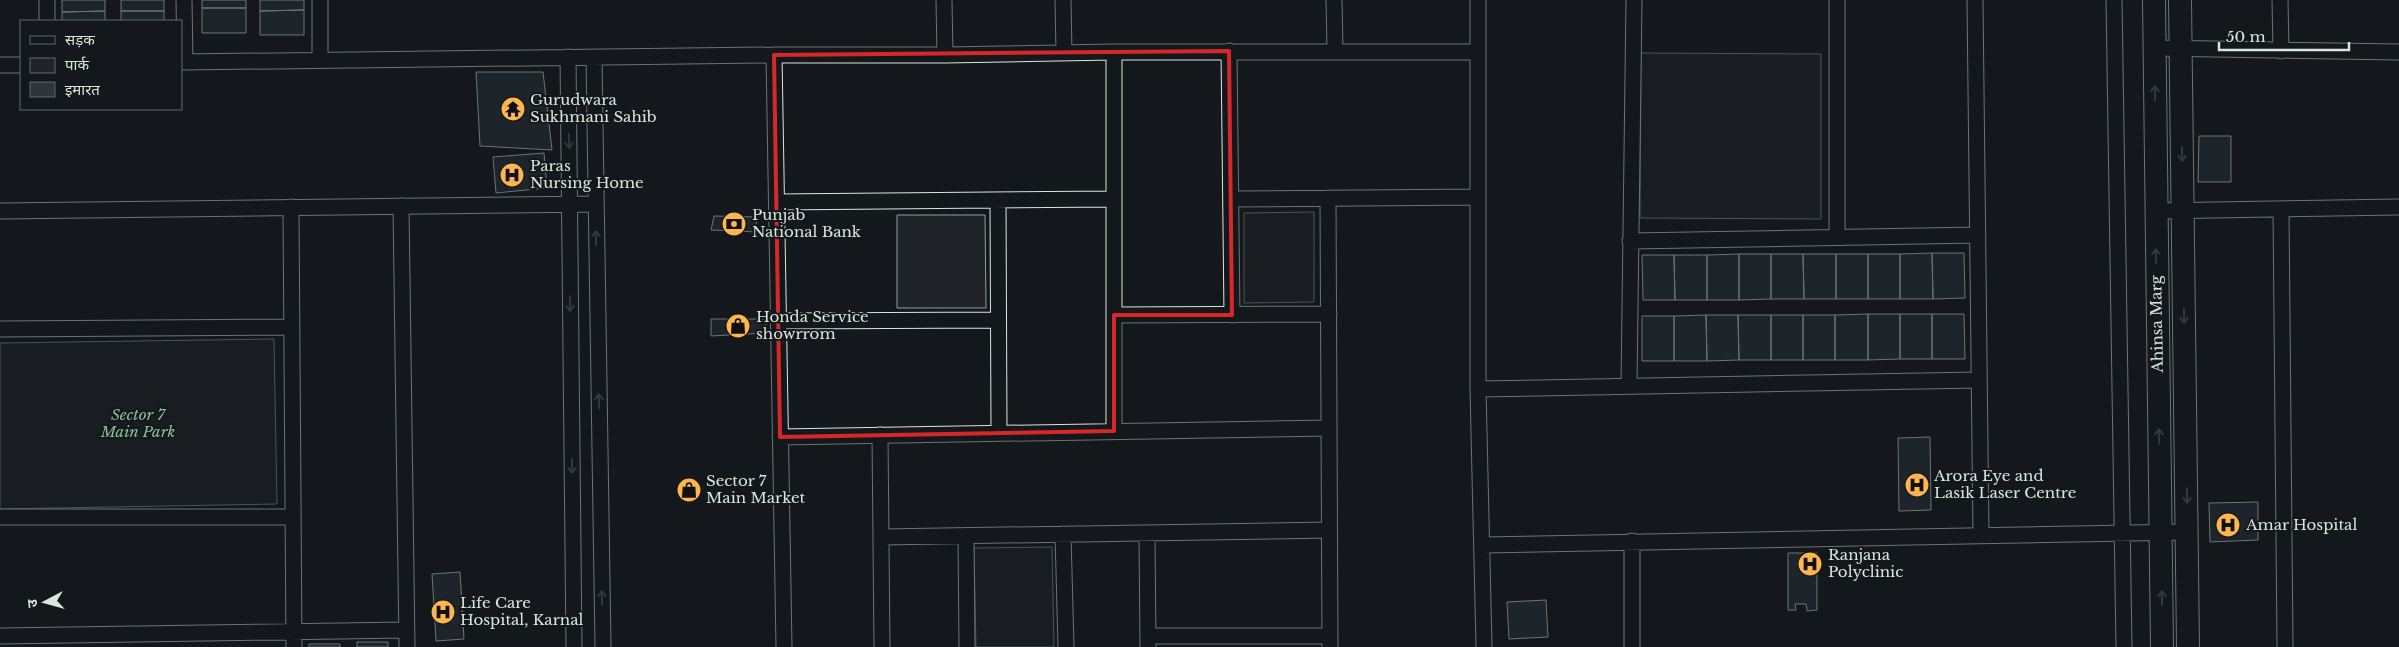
<svg xmlns="http://www.w3.org/2000/svg" width="2399" height="647" font-family="'Libre Baskerville','Noto Sans Devanagari',serif">
<style>
.green{fill:#202428;stroke:#939e99}
.building{fill:#2c363c;stroke:#d8e6dc}
.lines{fill:none;stroke-linecap:round;stroke-linejoin:round}
.street-casing{stroke:#d8e6dc;stroke-width:17}
.secondary-casing{stroke:#d8e6dc;stroke-width:24}
.street{stroke:#14181c;stroke-width:15}
.secondary{stroke:#14181c;stroke-width:22}
.oneway{stroke:#59605f}
.marked{fill:none;stroke:#d62828;stroke-width:4;stroke-linejoin:round}
.labels{text-anchor:middle;stroke-width:4;stroke-linejoin:round;paint-order:stroke}
.poi-label{font-size:15px;fill:#d8e6dc;stroke:#14181c;text-anchor:start}
.street-label{font-size:15px;fill:#d8e6dc;stroke:#14181c}
.park-label{font-size:15px;font-style:italic;fill:#8ac095;stroke:#14181c}
</style>
<rect width="100%" height="100%" fill="#14181c"/>
<path class="green" d="M1641 53 1821 54V219L1640 218Z
M1314 212V302L1244 303V213Z
M897 215H985L986 308H897Z
M274 339 277 504 0 509V343Z
M1052 547 1054 647H976L974 548Z"/>
<path class="building" d="M62 0H105V11L62 12Z
M121 0H164V11H121Z
M202 0H246V8H202Z
M260 0H304V10L260 11Z
M202 8H246V33H202Z
M304 10V35H260V11Z
M105 11V21H62V12Z
M121 11H164V21H121Z
M476 72H543L552 150 480 146Z
M2199 136H2231V182H2198Z
M544 153 547 188 496 193 493 157Z
M714 216 756 217 757 232 711 230Z
M1932 253H1964L1965 298 1933 299Z
M1932 253 1933 299H1900V254Z
M1739 254V300H1707V255Z
M1739 254H1771V299L1739 300Z
M1771 254H1803L1804 299H1771Z
M1803 254H1836V299H1804Z
M1836 254H1868V299H1836Z
M1868 254H1900V299H1868Z
M1642 255H1674L1675 300H1643Z
M1674 255H1707V300H1675Z
M1868 314V360H1835V315Z
M1868 314H1900V359L1868 360Z
M1900 314H1932V359H1900Z
M1932 314H1964L1965 359H1932Z
M1706 315 1707 361H1674V316Z
M1706 315H1738L1739 360 1707 361Z
M1738 315H1771V360H1739Z
M1771 315H1803V360H1771Z
M1803 315H1835V360H1803Z
M1642 316H1674V361H1642Z
M711 319H766V333L711 336Z
M1930 437 1931 510 1899 511 1898 438Z
M2258 502V540L2210 542 2209 503Z
M1788 553H1817V610L1807 611 1806 604H1795L1796 610H1788Z
M460 572 464 639 436 641 432 574Z
M1546 600 1548 637 1509 639 1507 602Z
M357 642H388V647H357Z
M309 644H340V647H309Z"/>
<g class="lines">
<defs>
<path id="street" d="M184 0 185 62
M944 0 945 55
M1063 0 1064 52
M1334 0 1335 51
M1478 0V389L1484 647
M1975 0 1981 536
M2114 0 2124 647
M2280 0 2281 51
M47 21V0
M2155 48 2399 52
M1229 51 1232 315
M774 55 784 647
M568 57 574 647
M594 57 603 647
M320 60V0
M181 62 774 55H945L1114 52H1477
M0 65H21
M1328 198 1330 647
M1232 199 1477 197
M998 200 999 433
M777 202 1114 199
M401 206 407 647
M291 207 294 647
M2281 209 2285 647
M0 211 596 204
M2155 211 2399 207
M1837 237V0
M1630 241 1978 235
M1114 315 1329 314
M779 321 998 320
M0 329 292 327
M1629 385 1634 0
M1478 389 1979 380
M1114 431V52
M880 435 882 647
M780 437 1329 428
M0 517H293
M1147 533 1148 647
M1063 534 1066 647
M966 536 967 647
M881 537 1329 530
M1482 545 2187 532
M0 636 406 630
M1148 636H1330
M1632 647V541"/>
<path id="secondary" d="M2154 0 2162 647
M2180 0 2188 647"/>
</defs>
<use href="#street" class="street-casing"/>
<use href="#secondary" class="secondary-casing"/>
<use href="#street" class="street"/>
<use href="#secondary" class="secondary"/>
</g>
<defs><path id="oneway-shaft" d="M-6 0H5M1.5-3L5.5 0L1.5 3" fill="none" stroke-width="1.6" stroke-linecap="round" stroke-linejoin="round" transform="scale(1.25)"/></defs>
<g class="oneway">
<use href="#oneway-shaft" transform="translate(2155 93) rotate(-90)"/>
<use href="#oneway-shaft" transform="translate(569 141) rotate(89)"/>
<use href="#oneway-shaft" transform="translate(2182 154) rotate(89)"/>
<use href="#oneway-shaft" transform="translate(596 238) rotate(-91)"/>
<use href="#oneway-shaft" transform="translate(2156 256) rotate(-91)"/>
<use href="#oneway-shaft" transform="translate(570 304) rotate(89)"/>
<use href="#oneway-shaft" transform="translate(2184 316) rotate(89)"/>
<use href="#oneway-shaft" transform="translate(599 401) rotate(-91)"/>
<use href="#oneway-shaft" transform="translate(2159 436) rotate(-91)"/>
<use href="#oneway-shaft" transform="translate(572 466) rotate(89)"/>
<use href="#oneway-shaft" transform="translate(2187 496) rotate(89)"/>
<use href="#oneway-shaft" transform="translate(602 598) rotate(-91)"/>
<use href="#oneway-shaft" transform="translate(2162 598) rotate(-90)"/>
</g>
<path d="M0 0H2399V647H0ZM1229 51 1232 315H1114V431L780 437 774 55Z" fill="#14181c" fill-opacity=".55" fill-rule="evenodd"/>
<path class="marked" d="M1229 51 1232 315H1114V431L780 437 774 55Z"/>
<defs>
<symbol id="temple-disc" viewBox="-11 -11 22 22"><circle r="9.5" fill="#ffb74d" stroke="#14181c"/><path d="M0-6L5-2H3V0L6.5 2.5H4V6H1.5V3h-3V6H-4V2.5H-6.5L-3 0V-2H-5Z" fill="#111"/></symbol>
<symbol id="hospital-disc" viewBox="-11 -11 22 22"><circle r="9.5" fill="#ffb74d" stroke="#14181c"/><path d="M-5-5h3v3.5h4V-5h3V5h-3V1.5h-4V5h-3Z" fill="#111"/></symbol>
<symbol id="bank-disc" viewBox="-11 -11 22 22"><circle r="9.5" fill="#ffb74d" stroke="#14181c"/><path d="M-6-4H6V4H-6ZM0-2.3a2.3 2.3 0 1 0 0 4.6a2.3 2.3 0 1 0 0-4.6Z" fill="#111"/></symbol>
<symbol id="shop-disc" viewBox="-11 -11 22 22"><circle r="9.5" fill="#ffb74d" stroke="#14181c"/><path d="M-5-2.5h2.3a2.7 3.5 0 0 1 5.4 0H5L5.5 6h-11ZM-1.5-2.5h3a1.5 2.3 0 0 0-3 0Z" fill="#111"/></symbol>
</defs>
<g fill-rule="evenodd">
<use href="#temple-disc" x="499" y="95" width="28" height="28"/>
<use href="#hospital-disc" x="498" y="161" width="28" height="28"/>
<use href="#bank-disc" x="720" y="210" width="28" height="28"/>
<use href="#shop-disc" x="724" y="312" width="28" height="28"/>
<use href="#hospital-disc" x="1903" y="471" width="28" height="28"/>
<use href="#shop-disc" x="675" y="476" width="28" height="28"/>
<use href="#hospital-disc" x="2214" y="511" width="28" height="28"/>
<use href="#hospital-disc" x="1796" y="550" width="28" height="28"/>
<use href="#hospital-disc" x="429" y="598" width="28" height="28"/>
</g>
<g class="labels">
<g class="poi-label">
<text x="530" y="105">Gurudwara<tspan x="530" dy="17">Sukhmani Sahib</tspan></text>
<text x="530" y="171">Paras<tspan x="530" dy="17">Nursing Home</tspan></text>
<text x="752" y="220">Punjab<tspan x="752" dy="17">National Bank</tspan></text>
<text x="756" y="322">Honda Service<tspan x="756" dy="17">showrrom</tspan></text>
<text x="1934" y="481">Arora Eye and<tspan x="1934" dy="17">Lasik Laser Centre</tspan></text>
<text x="706" y="486">Sector 7<tspan x="706" dy="17">Main Market</tspan></text>
<text x="2246" y="530">Amar Hospital</text>
<text x="1828" y="560">Ranjana<tspan x="1828" dy="17">Polyclinic</tspan></text>
<text x="460" y="608">Life Care<tspan x="460" dy="17">Hospital, Karnal</tspan></text>
</g>
<g class="street-label">
<text transform="translate(2157 324) rotate(-91)" y="5">Ahinsa Marg</text>
</g>
<g class="park-label">
<text x="138" y="420">Sector 7<tspan x="138" dy="17">Main Park</tspan></text>
</g>
</g>
<rect x="20" y="20" width="162" height="90" fill="#14181c" stroke="#626a69"/>
<rect x="30" y="36" width="25" height="8" fill="#14181c" stroke="#626a69"/>
<text x="65" y="45" font-size="15" fill="#d8e6dc">सड़क</text>
<rect x="30" y="58" width="25" height="15" fill="#202428" stroke="#626a69"/>
<text x="65" y="70" font-size="15" fill="#d8e6dc">पार्क</text>
<rect x="30" y="82" width="25" height="15" fill="#2c363c" stroke="#626a69"/>
<text x="65" y="95" font-size="15" fill="#d8e6dc">इमारत</text>
<g transform="translate(45 602) rotate(264)" stroke="#14181c" stroke-width="4" paint-order="stroke">
<path d="M0-4L9 19L0 12L-9 19Z" fill="#d8e6dc"/>
<text y="-8" font-size="14" font-weight="bold" text-anchor="middle" fill="#d8e6dc">उ</text>
</g>
<path d="M2219 42v8h130v-8" fill="none" stroke="#d8e6dc" stroke-width="2.5"/>
<text x="2226" y="42" font-size="15" fill="#d8e6dc" stroke="#14181c" stroke-width="4" paint-order="stroke">50 m</text>
</svg>
